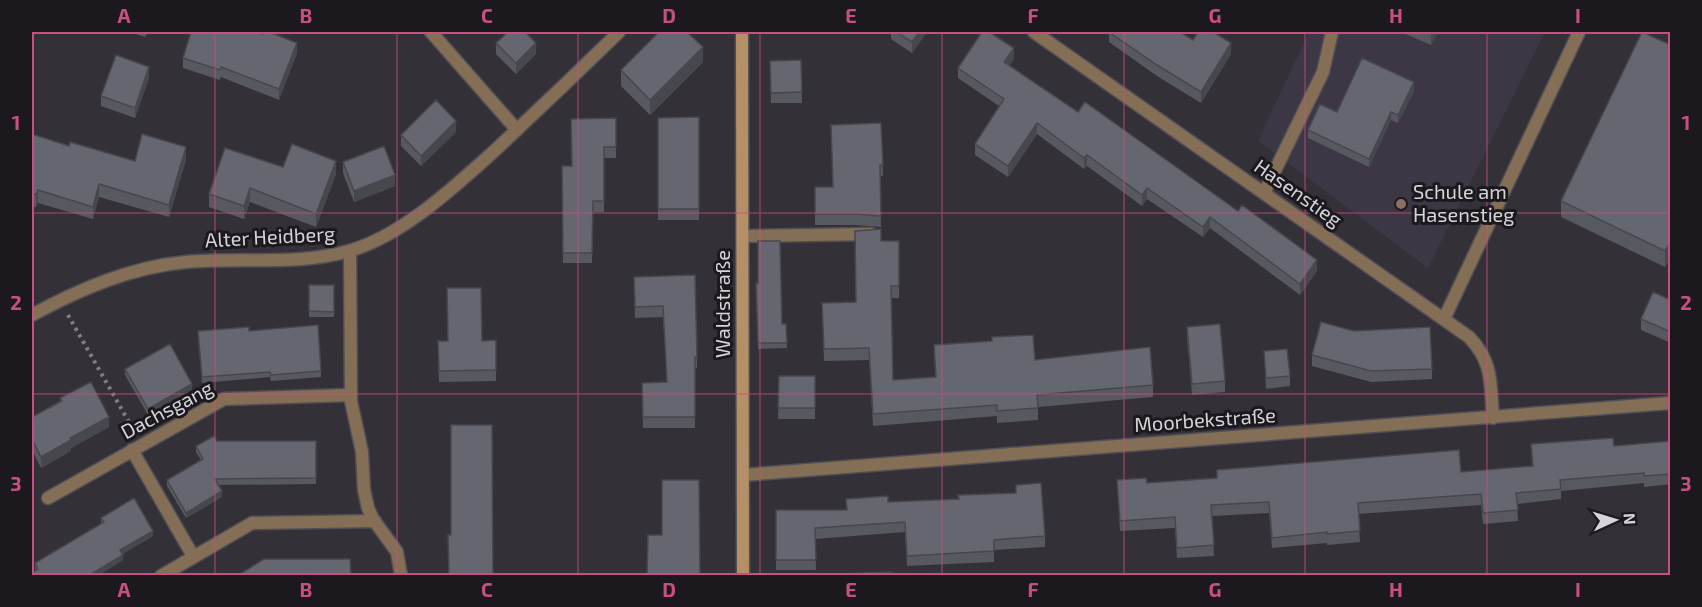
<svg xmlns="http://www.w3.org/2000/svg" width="1702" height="607" font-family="'Exo 2',sans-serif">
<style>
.built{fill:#3d3644}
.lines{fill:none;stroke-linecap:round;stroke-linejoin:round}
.lane-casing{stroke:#514e55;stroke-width:15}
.street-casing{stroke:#514e55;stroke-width:15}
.secondary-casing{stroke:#514e55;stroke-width:15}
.path{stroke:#827e85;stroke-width:4;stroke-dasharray:3 4.5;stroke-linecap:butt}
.lane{stroke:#856e56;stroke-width:12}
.street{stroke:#856e56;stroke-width:12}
.secondary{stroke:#b48f68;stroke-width:12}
.wall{fill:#575860}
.shaded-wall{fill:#47474e}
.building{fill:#656670;stroke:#47474e;stroke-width:1.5}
.grid{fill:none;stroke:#c85081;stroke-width:1.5;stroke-opacity:0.55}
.education-dot{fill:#8d6e63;stroke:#1b191d;stroke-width:2}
.labels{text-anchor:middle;stroke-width:6;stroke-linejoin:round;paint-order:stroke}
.poi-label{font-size:20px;fill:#d7d4d9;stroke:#1b191d;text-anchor:start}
.street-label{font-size:20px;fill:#d7d4d9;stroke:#1b191d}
.neatline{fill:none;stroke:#c85081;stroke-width:2}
.grid-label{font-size:20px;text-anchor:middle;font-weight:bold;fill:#c85081}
</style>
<rect width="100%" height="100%" fill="#343038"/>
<path class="built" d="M1309 32H1545L1428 268 1258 141Z"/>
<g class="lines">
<defs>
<path id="lane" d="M1264 193 1323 72 1332 32
M743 236 871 234
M1444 319 1579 32"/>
<path id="street" d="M431 32 517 130
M1034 32 1469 337C1494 363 1490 385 1493 418
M350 251 351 401 362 452 364 490 368 508 373 519 397 552 401 576
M32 315C80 289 131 267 186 262 239 257 296 266 349 251 401 236 451 190 491 154 534 114 577 73 619 32
M132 450 193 556
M743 475 1670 403
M48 498 224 399 351 395
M161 576 252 523 375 521"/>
<path id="secondary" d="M742 32 743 576"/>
</defs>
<use href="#lane" class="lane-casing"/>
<use href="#street" class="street-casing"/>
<use href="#secondary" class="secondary-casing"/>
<path class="path" d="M68 315 134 431"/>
<use href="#lane" class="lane"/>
<use href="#street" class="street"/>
<use href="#secondary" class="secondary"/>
</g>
<path class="wall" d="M130 32H148L145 37Z
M891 32H927L912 53 891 39Z
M1109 32 1193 40 1231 54 1201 103 1157 76 1109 42Z
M1401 32H1438L1431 45Z
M496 43 536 54 516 74 496 54Z
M1671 45V257L1665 267 1561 217V201Z
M297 53 279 100 221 77 220 80 183 68V58Z
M1014 59 1009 66 1317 271 1300 295 1210 228 1203 237 1147 199 1142 206 1087 166 1084 169 1037 134 1008 177 975 155V144L999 106 958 78V68Z
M801 60 802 103H771L770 61Z
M703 62 650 115 621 86V70Z
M149 78 135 118 101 106V96Z
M1414 91 1398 123 1391 120 1369 167 1308 138V130L1337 112Z
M699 117V220H658V118Z
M616 118V158H604V212H593L592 263H563L562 166H571Z
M881 123 883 176H880L881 227 855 225H815V187H832Z
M456 132 421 166 401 146V135Z
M32 134 69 146 135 161 186 160 169 217 99 197 93 219 38 203 36 207 32 206Z
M343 162 395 186 354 202 343 173Z
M283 167 336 174 316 227 250 202 244 219 209 207V194Z
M881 241H899V298H891L893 380 935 377 934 345 1153 385V397L1038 407V420L997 423V416L873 426 869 360 824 361 822 303 856 302Z
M695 275 697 357V368H695V428H643L642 383 667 382 663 317 635 318 634 277Z
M309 285H334V317H309Z
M756 288 782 324H786L787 348 758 349Z
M1671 300V343L1641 330V319Z
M1187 327 1225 381V392L1192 395 1187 337Z
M249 331 321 371V377L271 381 270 377 202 383 198 337Z
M496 340V381L439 382 438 341Z
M1264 351 1290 376V386L1266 389Z
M1312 355 1432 369V379L1371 382 1312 366Z
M125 369 192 390 148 415 125 375Z
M779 376H815V419H778Z
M60 398 109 427 71 448V451L41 468 32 450V417L60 401Z
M217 441H316V484L218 485 222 497 186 518 167 486V480L201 460 196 452V446Z
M1671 441V484L1644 487V483L1561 491V499L1517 504 1518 521 1483 524 1481 505 1358 514 1360 542 1327 545V543L1272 548 1269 513 1212 516 1214 556 1177 558 1175 528 1120 531 1117 480 1147 483 1461 472 1532 466 1531 444 1614 446Z
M1016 485 1045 536V547L994 550V562L907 566 905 532 815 539 816 570H776V510H846V499L888 502 959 499 1016 493Z
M101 518 153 536 122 554 123 560 97 576H32L36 571 35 569V563L101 524Z"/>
<path class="shaded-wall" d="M919 32H927L912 53V42Z
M1431 32H1438L1431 45Z
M297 43V53L279 100V89Z
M536 43V54L516 74V63Z
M1231 43V54L1201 103V92Z
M703 47V62L650 115V100Z
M1014 48V59L1004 73V62Z
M149 67V78L135 118V108Z
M1414 82V91L1398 123V115Z
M1391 112V120L1369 167V159Z
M456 121V132L421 166V156Z
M1037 123V134L1008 177V166Z
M186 147V160L169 217V205Z
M1087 155V166L1084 169V158Z
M336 161V174L316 227V214Z
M395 175V186L354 202V191Z
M99 184V197L93 219V207Z
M250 188V202L244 219V206Z
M1147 188V199L1142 206V195Z
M38 190V203L36 207V195Z
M1210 217V228L1203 237V227Z
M1671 241V257L1665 267V251Z
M1317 260V271L1300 295V284Z
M192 384V390L148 415V409Z
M109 417V427L71 448V451L41 468V457L70 438Z
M222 491V497L186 518V513Z
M153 531V536L120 556V550Z
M123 555V560L97 576H88Z"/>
<path class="building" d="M191 32H255L263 34 264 32H269L297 43 279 89 221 67 220 70 183 58Z
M508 32H525L536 43 516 63 496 43Z
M659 32H687L703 47 650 100 621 70Z
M896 32H919L912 42Z
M982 32H989L1014 48 1004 62 1078 112 1085 102 1238 211 1242 205 1317 260 1300 284 1210 217 1203 227 1147 188 1142 195 1087 155 1084 158 1037 123 1008 166 975 144 1004 99 958 68Z
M1109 32H1180L1193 40 1198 32H1213L1231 43 1201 92 1157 65Z
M1642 32 1671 45V241L1665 251 1561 201Z
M116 55 149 67 135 108 101 96Z
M1362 58 1414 82 1398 115 1391 112 1369 159 1308 130 1320 104 1337 112Z
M801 60 802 92 771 93 770 61Z
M436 100 456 121 421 156 401 135Z
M699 117V209H658V118Z
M616 118V147H604V201H593L592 253H563L562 166H572L571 119Z
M881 123 883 165H880L881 216 855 214H815V187H833L831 125Z
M32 134 69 146 70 142 135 161 142 134 186 147 169 205 99 184 93 207 38 190 36 195 32 193Z
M292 144 336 161 316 214 250 188 244 206 209 194 225 148 283 167Z
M384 146 395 175 354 191 343 162Z
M881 229V241H899V286H891L893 380 936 377 934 345 992 341V337L1033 335 1035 360 1150 347 1153 385 1037 395 1038 408 997 411V405L873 414 869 348 824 349 822 303 856 302 855 231Z
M758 241H780L782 324H786L787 343H758L756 283H758Z
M695 275 697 357H695V417H643L642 383 667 382 663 306 635 307 634 277Z
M309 285H334V312L309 311Z
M447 288H481L482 341 496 340V370L439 371 438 341H448Z
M1653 292 1671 300V332L1641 319Z
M1321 322 1354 331 1430 327 1432 369 1371 371 1312 355Z
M1220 324 1225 381 1192 384 1187 327Z
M318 325 321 371 271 375 270 372 202 377 198 331 249 327V331Z
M170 344 192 384 148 409 125 369Z
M1287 349 1290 376 1266 378 1264 351Z
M779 376H815V408H778Z
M91 382 109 417 70 438 71 440 41 457 32 439V417L62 401 60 398Z
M451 425H492L493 576H449L448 535H451Z
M214 436 217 441H316V478L215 479 222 491 186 513 167 480 203 459 196 446Z
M1613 438 1614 446 1671 441V474L1644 476V473L1560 480 1561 489 1516 493 1518 510 1483 513 1481 494 1358 503 1360 531 1327 534V532L1272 538 1269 502 1211 505 1214 545 1177 548 1175 517 1120 521 1117 480 1146 478 1147 483 1217 478V470L1459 450 1461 472 1533 466 1531 444Z
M662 480H699L700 576H647L648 535H662Z
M1041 483 1045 536 994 540V551L907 556 905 522 815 528 816 560H776V510H847L846 499 888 496V502L959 499 958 495 1016 493V485Z
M134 498 153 531 120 550 123 555 88 576H32V573L38 569 35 563 104 522 101 518Z
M264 559H350L351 576H237Z
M891 572V576H840V574Z"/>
<path class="grid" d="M215 32V576M397 32V576M578 32V576M760 32V576M942 32V576M1124 32V576M1305 32V576M1487 32V576M32 213H1670M32 394H1670"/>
<circle class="education-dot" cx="1401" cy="204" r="6"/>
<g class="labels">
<g class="poi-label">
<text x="1413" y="199">Schule am<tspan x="1413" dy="23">Hasenstieg</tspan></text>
</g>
<g class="street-label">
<text transform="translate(1298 193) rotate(35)" y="7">Hasenstieg</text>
<text transform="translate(270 237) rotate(-3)" y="7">Alter Heidberg</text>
<text transform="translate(723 304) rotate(-90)" y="7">Waldstraße</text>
<text transform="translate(167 410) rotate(-28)" y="7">Dachsgang</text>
<text transform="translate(1205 420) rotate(-4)" y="7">Moorbekstraße</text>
</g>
</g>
<rect width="1702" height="607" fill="none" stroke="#1b191d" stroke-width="66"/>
<g transform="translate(1615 520) rotate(86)" stroke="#1b191d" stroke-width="4.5" paint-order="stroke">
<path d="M0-4.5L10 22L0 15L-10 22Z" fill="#d7d4d9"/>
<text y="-9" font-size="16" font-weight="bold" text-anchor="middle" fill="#d7d4d9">N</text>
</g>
<rect x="33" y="33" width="1636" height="541" class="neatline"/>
<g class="grid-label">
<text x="124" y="23">A</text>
<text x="306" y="23">B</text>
<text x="487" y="23">C</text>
<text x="669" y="23">D</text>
<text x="851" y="23">E</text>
<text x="1033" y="23">F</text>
<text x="1215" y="23">G</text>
<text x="1396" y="23">H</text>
<text x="1578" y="23">I</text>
<text x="16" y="130">1</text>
<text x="1686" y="130">1</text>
<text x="16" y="310">2</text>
<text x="1686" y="310">2</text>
<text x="16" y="491">3</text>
<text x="1686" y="491">3</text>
<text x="124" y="597">A</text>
<text x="306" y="597">B</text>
<text x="487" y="597">C</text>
<text x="669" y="597">D</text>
<text x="851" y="597">E</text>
<text x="1033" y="597">F</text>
<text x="1215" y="597">G</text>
<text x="1396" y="597">H</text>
<text x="1578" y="597">I</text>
</g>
</svg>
